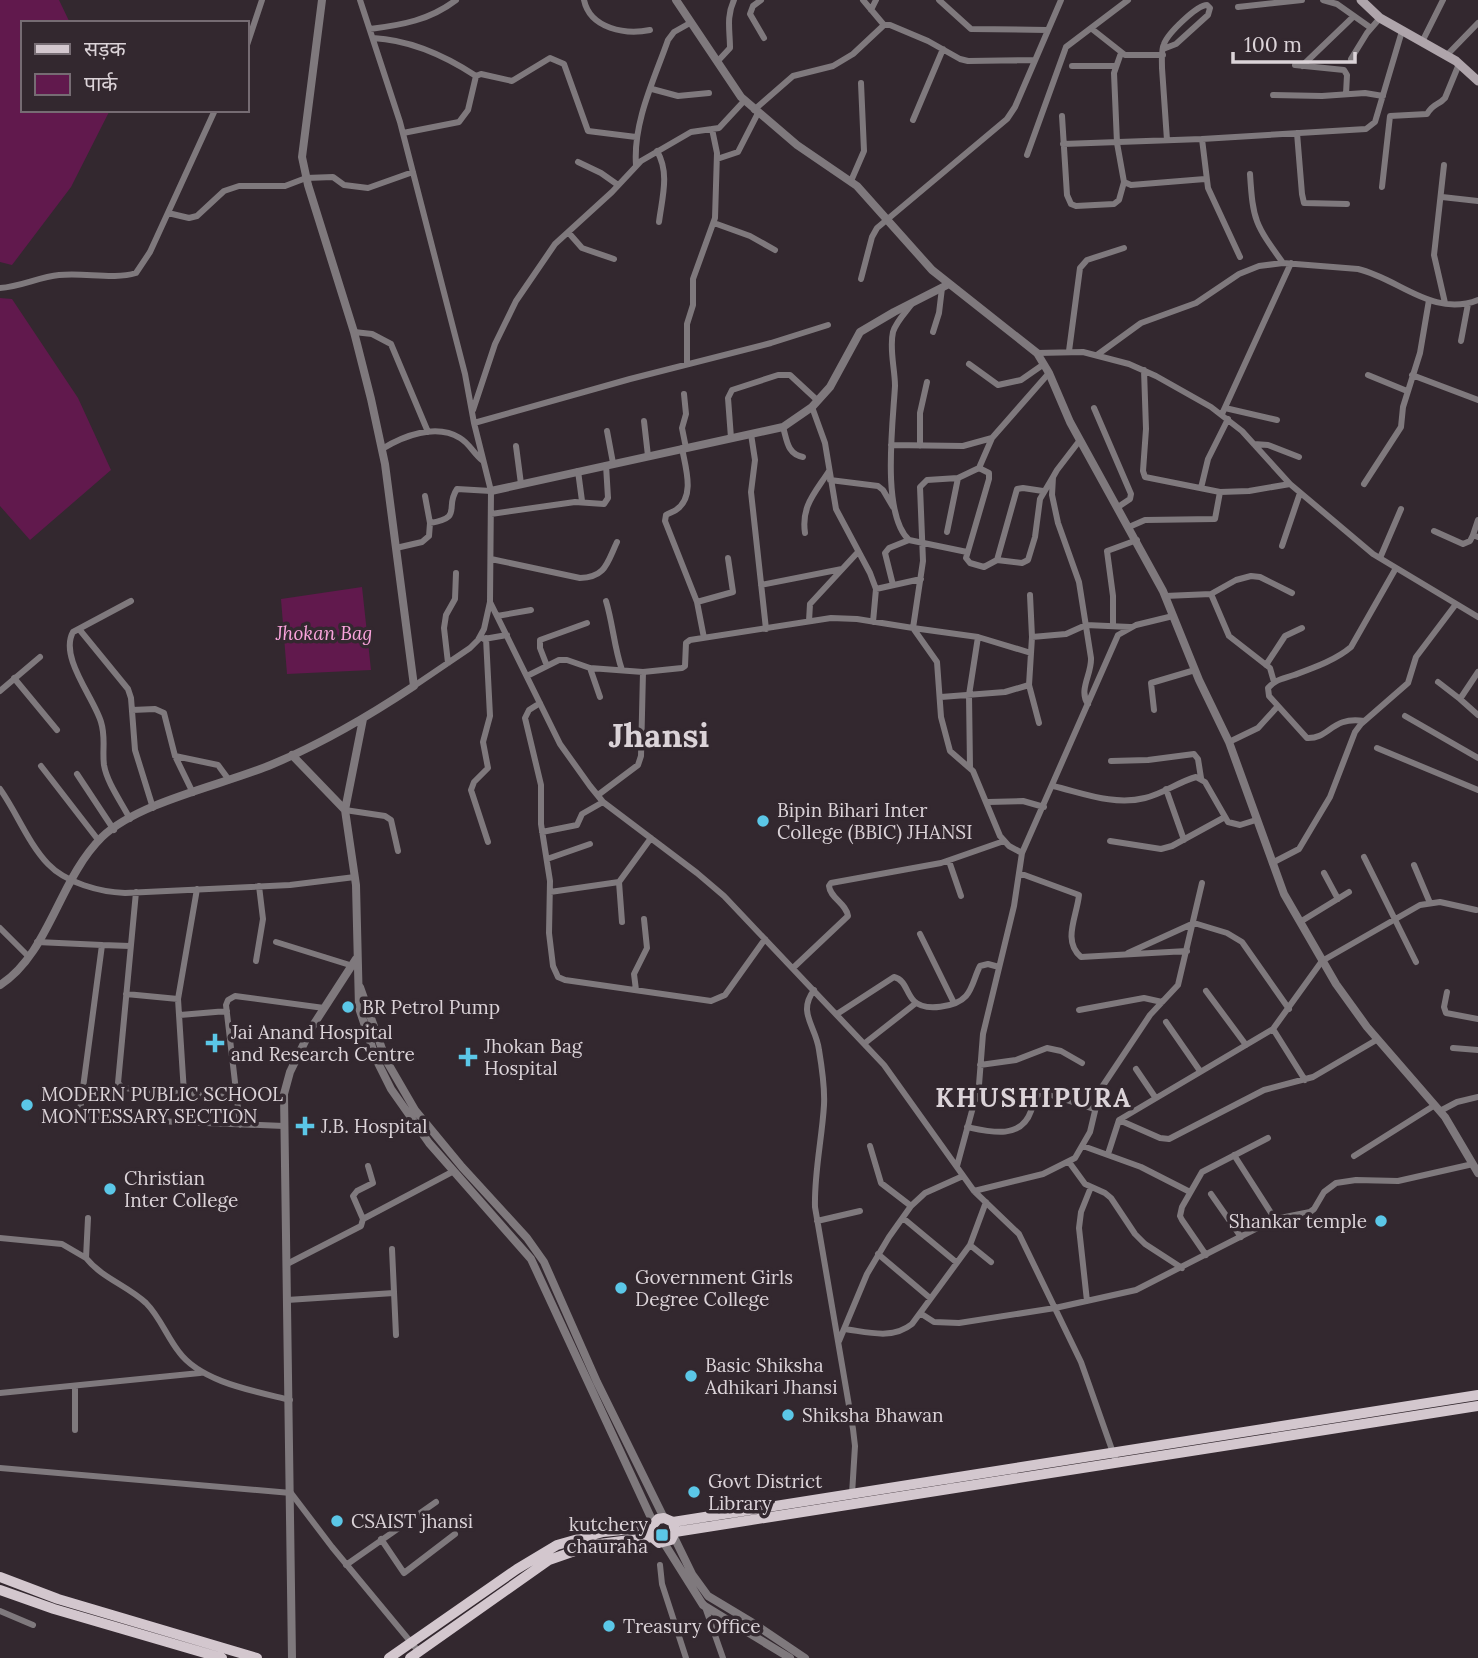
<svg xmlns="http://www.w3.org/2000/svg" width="1478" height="1658" font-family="Lora,'Noto Sans Devanagari',serif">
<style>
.green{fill:#61194d}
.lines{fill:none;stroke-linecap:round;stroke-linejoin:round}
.minor{stroke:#7f797d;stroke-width:6}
.tertiary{stroke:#7f797d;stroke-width:8}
.secondary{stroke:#afa5ab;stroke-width:9}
.primary{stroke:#d3c7ce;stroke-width:10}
.poi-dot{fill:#5bc7e7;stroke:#33282f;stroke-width:2.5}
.labels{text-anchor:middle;stroke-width:7;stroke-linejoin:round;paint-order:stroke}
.park-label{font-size:19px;font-style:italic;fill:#faa4dc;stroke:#33282f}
.poi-label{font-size:19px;fill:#dbd3d8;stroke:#33282f;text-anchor:start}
.district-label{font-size:26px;font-weight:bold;letter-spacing:2px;fill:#dbd3d8;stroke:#33282f}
.town-label{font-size:33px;font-weight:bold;fill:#dbd3d8;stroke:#33282f}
</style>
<rect width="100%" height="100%" fill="#33282f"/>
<path class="green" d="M0 0H59L70 23H23V110H110L71 187 12 265 0 262Z
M0 298 12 299 78 398 111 470 30 540 0 506Z
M362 587 371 670 287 674 281 599Z"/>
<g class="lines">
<path class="minor" d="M360 0 400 122 465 374 474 423 491 491 490 602 484 629 478 640 470 648 414 686
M584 0C590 29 626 35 650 30
M761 0 753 6 750 14 764 38
M863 0 884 25
M939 0 971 29 1047 30
M1323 0 1337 4 1371 28
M1238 7 1302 0
M871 10 876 0
M370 29C402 25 430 20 456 0
M1092 29 1125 55H1163
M373 38C411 40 444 55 476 76L481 74 512 81 550 58 564 64 588 131 636 137
M1422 42 1443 0
M247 45 262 0
M1163 49 1176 44 1208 15 1210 8 1207 5C1197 5 1168 33 1164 44 1161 50 1162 60 1162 68L1167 140
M1121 53 1114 73 1117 143 1124 182 1131 185 1205 179
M1446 56 1478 23
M1351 59 1367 33 1380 18
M717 62 730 48C730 31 726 17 734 0
M1295 65 1344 70 1347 75 1346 94
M1072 66H1116
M1302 66 1354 16
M652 89 678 96 709 93
M1273 95 1322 96 1365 93 1383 96
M754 110 793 76 833 66 853 54 884 25H890L928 41 960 59 968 61 1035 60
M1062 116 1067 195 1071 204 1076 206 1114 204 1119 200 1124 182
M913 120 943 49
M403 133 459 122 468 110 476 76
M1297 133 1302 194 1304 203 1347 204
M1202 139 1208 188 1240 257
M1063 144 1202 139 1366 129 1375 122 1402 31
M657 151C670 173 662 198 659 222
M1027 155 1066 47 1128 0
M717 159 738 152 758 113
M578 162 601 173 618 185
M636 165C633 122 654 80 668 40L674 32 690 23
M1444 165 1434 255 1445 303
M1250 174C1253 221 1255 224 1283 263
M851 181 864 151 861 83
M1382 187 1390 116 1427 114C1434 102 1438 106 1445 98L1459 64
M1442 197 1478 201
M168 213 189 218 197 216 224 191 239 186H285L306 178 333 177 344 185 368 188 413 172
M714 223 750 236 775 250
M568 232 582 248 614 259
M861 279 872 237 877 228 1007 119 1015 107 1061 0
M0 288C20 287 39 277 59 275 84 272 113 280 136 273L150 252 215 110
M911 305C905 313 896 322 893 332 889 349 895 369 895 386 893 423 881 514 909 540L967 552
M354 332 372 334 391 344 428 432
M933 332 939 313 942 288
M1461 341 1468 304
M1069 351 1080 268 1087 260 1124 248
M1037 353 1083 352 1129 364 1156 376 1211 407 1242 431 1290 484 1373 554 1478 617
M1097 355 1141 323 1196 303 1239 274 1259 266 1283 263 1358 269C1398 278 1433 318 1478 300
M687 364V324L693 305V279L715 218 717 153 712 129
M969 364 998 385 1021 380 1044 364
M1144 370 1146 429 1143 471 1145 477 1220 492 1249 491 1290 484
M1368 375 1407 391
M1412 375 1478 400
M684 394 686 414 682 428 686 448
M812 407 825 443 836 509 870 573 876 589 873 622
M1094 408 1131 494 1130 499 1118 507
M1225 408 1277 420
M473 410 495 344 516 301 555 244 612 192 641 161 691 132 719 128 744 101
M1222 414 1291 263
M644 421 648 456
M474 423 630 379 771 343 828 325
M783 427C787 440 787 454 803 457
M607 431 613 463
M751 434 755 460 751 492 766 629
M731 438 728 398 732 390 778 375H790L818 401
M1080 440 1057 470 1053 477 1052 495 1058 523 1079 582 1091 658C1092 674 1078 690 1088 704
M1254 444 1268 445 1299 457
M891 445 963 446 992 438
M516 446 521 484
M920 446V413L927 382
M682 448C685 466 696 497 676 510 673 512 669 513 666 515L665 521 697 602 704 638
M382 449C403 436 436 423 460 438 469 443 474 454 483 461
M979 468 992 438 1049 373
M578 471 582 501
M830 480 878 486 883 490 893 507
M1364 484 1401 427 1403 407 1420 353 1429 300
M1201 488 1208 459 1228 419
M425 496 430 523
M491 514 575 502 604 504 608 498 606 465
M1478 520 1473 535 1478 537
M1129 527 1145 520 1215 519 1220 492
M1434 531 1463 544 1470 541 1473 535
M947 532 958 478
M805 533C801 506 815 493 829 471
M1282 546 1300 493
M396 548 422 542 429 536 430 523C464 517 444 508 457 489L491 491
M1380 558 1401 509
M491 559 580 578C606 577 607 563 617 542
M997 560 1017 489 1023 488 1043 491
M761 585 842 569
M893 585 885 553 889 548 909 540
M876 589 921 579
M1211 594 1229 636 1270 668 1274 682
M1030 595 1032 637
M1165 596 1211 594 1236 580 1251 576 1260 577 1292 593
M606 601C613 624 614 647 622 670
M490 602 560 744 590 786 603 802 697 873 724 896 884 1065 974 1191 1019 1234 1081 1362 1117 1464
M697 602 733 592 728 558
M497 616 531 610
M809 621 810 604 858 552
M1113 625V596L1107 551 1137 540
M79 629 128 689 131 698 135 750 153 808
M486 638 490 716 483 742 488 768 474 782 471 790 488 842
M484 639 507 635
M1031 653 978 637 913 628 923 561 920 487 927 480 958 478 979 468 989 473V479L966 558 970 563 984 567 997 560 1022 563 1028 560 1035 537 1040 499 1053 477
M448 663 444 628 446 615 455 599 456 573
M1266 665 1285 636 1302 628
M547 666 540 648V640L587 623
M590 668 600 697
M527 676 559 660H567L590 668 643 672
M14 678 57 730
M1438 682 1460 699 1478 672
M1029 685 1039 723
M0 691 40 657
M941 697 1005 692 1029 685 1032 637 1066 634 1086 625 1130 627
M1460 699 1478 715
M540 703 529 710 525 718 541 785V824L550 881 549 933 553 966 558 977 565 980 711 1001 725 995 765 939
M132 710 155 709 164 713 175 756 193 793
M1154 710 1151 683 1195 670
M1405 716 1478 758
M1364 721C1331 716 1330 739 1307 738L1269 696 1268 688C1276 679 1283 679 1294 675 1313 668 1336 660 1351 647L1396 568
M1229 742 1258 728 1278 706
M1377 748 1478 790
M175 756 218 765 229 780
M1111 761 1148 760 1194 754 1198 759 1201 778
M41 766 99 841
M970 767 969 695 978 637
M77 774 114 830
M1053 786C1083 793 1114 806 1145 798 1163 794 1178 782 1196 777L1205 782 1228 822 1240 825 1256 820
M0 789C17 813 28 843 48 864 66 883 100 892 125 893L290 885 355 877
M1166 789 1184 840
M598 795 638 765 641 756 643 672 682 668 685 666 686 643 690 640 831 618 857 619 913 628 937 662 941 717 950 751 973 771 1000 836 1009 846 1022 853
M988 802 1023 801 1044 807
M345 810 385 816 391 820 398 851
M130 819C122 803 107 783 104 765 102 750 106 738 101 722 94 698 59 657 73 632L131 601
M542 832 577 825 582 814 603 802
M1110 841 1161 849 1172 846 1225 817
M1364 857 1416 962
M547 859 590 844
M949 861 961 896
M1272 863 1299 849 1330 797 1355 732 1361 724 1408 683 1416 657 1456 604
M1414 865 1430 903
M1019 873 1079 895C1077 916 1062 941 1081 957L1187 951
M1324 873 1338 899
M136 892 118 1083 123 1088 237 1098
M550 892 619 882
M622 922 619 882 651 838
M1300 922 1349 892
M0 928 29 957
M920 934 954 1003
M37 942 102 945 79 1118 284 1126
M276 942 353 966
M102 945 130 946
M1128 953 1194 923 1227 933 1242 942 1289 1009
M256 961 263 919 259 886
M793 968 848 916C846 903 830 898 829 886L831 883 941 863 1004 841
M636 990 634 974 647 948 644 919
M814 990C797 1013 816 1026 819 1050 822 1068 825 1087 824 1105 822 1139 814 1173 815 1207L853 1429 855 1446 852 1494
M1206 991 1246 1045
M1447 992 1444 1007 1446 1013 1478 1019
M126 994 178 999 184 1093
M178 999 197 889
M1079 1010 1144 998 1162 1002
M837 1014 894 977C906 980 906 993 914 1001 925 1012 956 1007 966 996 973 988 975 975 980 966L988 964 999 967
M180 1015 227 1011
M1166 1022 1200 1071
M865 1043 916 1003
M1453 1048 1478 1050
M980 1065 1016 1060 1047 1048 1061 1051 1082 1063
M1136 1069 1155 1097
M1305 1080 1273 1029 1322 961 1420 905 1440 902 1476 910
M1440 1111 1457 1102 1478 1097
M1119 1120 1160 1138 1169 1139 1264 1090 1313 1077 1378 1039
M240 1125 226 1005 228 1000 235 996 324 1008
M967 1127C990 1132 1021 1140 1031 1111 1034 1103 1034 1096 1042 1092L1094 1109
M870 1146 881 1183 911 1206
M1083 1146 1141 1167 1190 1192
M1108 1154 1119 1120 1273 1029
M1234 1155 1275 1219
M1354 1156 1435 1105
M1069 1162 1085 1184 1105 1193 1111 1198 1135 1234 1145 1244 1182 1268
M957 1166 979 1085 983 1034 1014 906 1022 853 1118 635 1136 625 1173 616
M974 1191 1043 1174 1075 1158 1090 1132 1100 1090 1150 1015 1178 985 1202 883
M1211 1194 1241 1237
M88 1218 86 1258C102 1278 128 1286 146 1303 160 1317 167 1337 179 1352 201 1382 254 1391 290 1400
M903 1218 956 1262
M363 1219 452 1172
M817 1221 860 1211
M0 1238 62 1244 86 1258
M970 1245 991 1262
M392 1249 396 1335
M878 1254 930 1298
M1206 1255 1182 1220 1180 1216 1182 1207 1202 1172 1268 1138
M287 1264 361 1226 363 1219 353 1196 357 1191 373 1183 368 1166
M287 1300 394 1293
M1087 1301 1079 1228 1081 1212 1091 1187
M920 1313 934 1322 959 1323 1055 1308 1136 1290 1275 1219 1310 1212 1314 1209 1324 1192 1336 1183 1356 1180 1398 1181 1473 1164
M844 1329C868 1332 892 1340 912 1324L970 1245 986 1202
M839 1341 867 1274 889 1237 911 1206 925 1193 963 1176
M0 1393 200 1373
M75 1430V1386
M0 1468 291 1493 332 1547 419 1652
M381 1539 404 1573 455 1534
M346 1565 436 1502
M660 1565 662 1584 686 1658
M704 1604 723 1658
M0 1611 33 1625"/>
<path class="tertiary" d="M676 0 741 97 797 145 857 186 932 270 1037 353 1049 373 1070 422 1163 591 1199 680 1229 742 1284 894 1336 984 1367 1027 1445 1117 1478 1173
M491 491 783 427 812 407 830 387 860 332 894 312 949 284
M363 719 345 810 356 885 359 1008 376 1059 391 1089 429 1143 531 1259 653 1522
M292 755 345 810
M0 985C49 954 59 879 102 837 140 801 224 785 273 764 323 743 369 716 414 686L385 464 371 399 354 332 308 185 302 157 322 0
M360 987 386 1060 415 1110 462 1167 527 1238 544 1262 597 1382 664 1518
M674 1537 692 1574 708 1596 753 1623 805 1658
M664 1543 703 1605 790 1658
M292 1658 284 1094 290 1072 312 1027 356 959"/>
<path class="secondary" d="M1361 0 1380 18 1456 61 1478 81"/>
<path class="primary" d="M673 1522 1478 1395
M675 1532 1478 1406
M0 1577 58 1599 257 1658
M0 1590 54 1609 222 1658
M389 1658 517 1569 557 1545 603 1532 651 1527 658 1519 664 1518 673 1522 675 1532 671 1540 659 1543 652 1537 651 1527
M410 1658 549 1560 592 1545 652 1537"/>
</g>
<g class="poi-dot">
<circle cx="763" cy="821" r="7"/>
<circle cx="348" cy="1007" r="7"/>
<path d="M211.5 1032.5h7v7h7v7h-7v7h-7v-7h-7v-7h7z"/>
<path d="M464.5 1046.5h7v7h7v7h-7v7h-7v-7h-7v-7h7z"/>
<circle cx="27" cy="1105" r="7"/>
<path d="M301.5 1115.5h7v7h7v7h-7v7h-7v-7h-7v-7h7z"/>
<circle cx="110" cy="1189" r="7"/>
<circle cx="1381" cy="1221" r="7"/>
<circle cx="621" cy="1288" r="7"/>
<circle cx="691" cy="1376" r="7"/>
<circle cx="788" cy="1415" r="7"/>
<circle cx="694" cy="1492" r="7"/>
<circle cx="337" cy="1521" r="7"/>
<rect x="655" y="1528" width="14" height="14" rx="3.5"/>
<circle cx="609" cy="1626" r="7"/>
</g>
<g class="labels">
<g class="park-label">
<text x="324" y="640">Jhokan Bag</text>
</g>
<g class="poi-label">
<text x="777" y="817">Bipin Bihari Inter<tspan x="777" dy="22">College (BBIC) JHANSI</tspan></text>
<text x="362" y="1014">BR Petrol Pump</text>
<text x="231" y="1039">Jai Anand Hospital<tspan x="231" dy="22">and Research Centre</tspan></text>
<text x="484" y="1053">Jhokan Bag<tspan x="484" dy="22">Hospital</tspan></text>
<text x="41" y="1101">MODERN PUBLIC SCHOOL<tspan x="41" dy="22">MONTESSARY SECTION</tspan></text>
<text x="321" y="1133">J.B. Hospital</text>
<text x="124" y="1185">Christian<tspan x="124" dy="22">Inter College</tspan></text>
<text x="1367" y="1228" text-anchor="end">Shankar temple</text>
<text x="635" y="1284">Government Girls<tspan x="635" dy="22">Degree College</tspan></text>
<text x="705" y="1372">Basic Shiksha<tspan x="705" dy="22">Adhikari Jhansi</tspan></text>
<text x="802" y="1422">Shiksha Bhawan</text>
<text x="708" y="1488">Govt District<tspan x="708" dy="22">Library</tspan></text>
<text x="351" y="1528">CSAIST jhansi</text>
<text x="648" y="1531" text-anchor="end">kutchery<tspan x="648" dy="22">chauraha</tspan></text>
<text x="623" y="1633">Treasury Office</text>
</g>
<g class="district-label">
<text x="1034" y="1107">KHUSHIPURA</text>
</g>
<g class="town-label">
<text x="659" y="747">Jhansi</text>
</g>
</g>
<rect x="21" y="21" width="228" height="91" fill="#33282f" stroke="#766c73" stroke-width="2"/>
<rect x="35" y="44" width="35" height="10" fill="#d3c7ce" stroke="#766c73" stroke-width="2"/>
<text x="84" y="56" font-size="21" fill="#dbd3d8">सड़क</text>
<rect x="35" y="74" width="35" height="21" fill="#61194d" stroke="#766c73" stroke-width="2"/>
<text x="84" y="91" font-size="21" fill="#dbd3d8">पार्क</text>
<path d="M1233 52v10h122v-10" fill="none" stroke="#dbd3d8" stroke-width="3.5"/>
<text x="1244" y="52" font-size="21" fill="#dbd3d8" stroke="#33282f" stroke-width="5" paint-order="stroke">100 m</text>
</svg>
